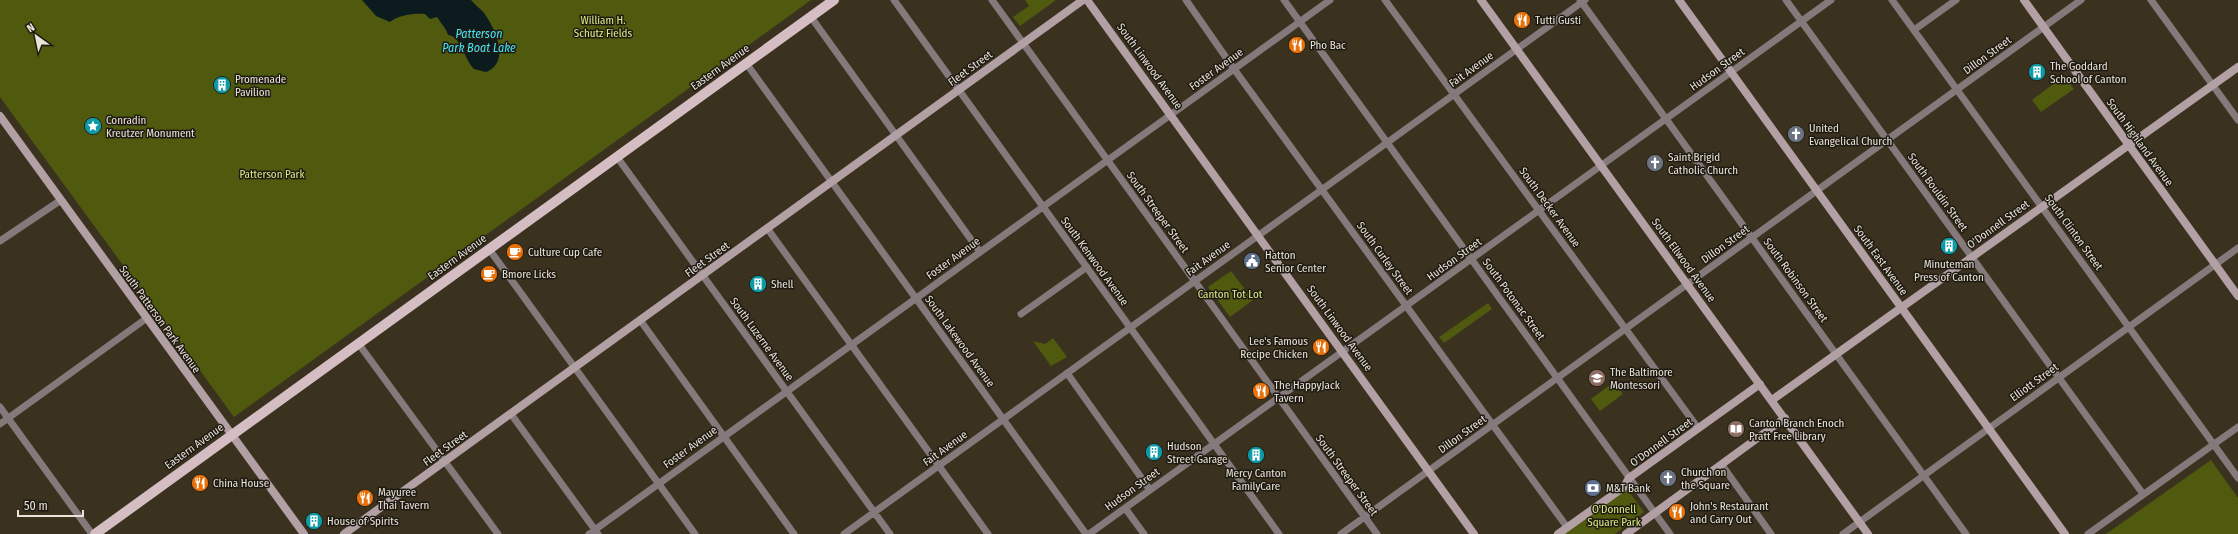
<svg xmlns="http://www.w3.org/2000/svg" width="2238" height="534" font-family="'Fira Sans Condensed',sans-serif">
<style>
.green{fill:#505a0e}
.water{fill:#0c1b1d}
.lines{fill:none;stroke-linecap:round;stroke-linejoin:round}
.street{stroke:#84797b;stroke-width:7}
.secondary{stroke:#b2a0a4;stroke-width:8}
.primary{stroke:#d5bec3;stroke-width:10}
.labels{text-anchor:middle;stroke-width:3;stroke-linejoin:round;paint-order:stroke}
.park-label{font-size:11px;fill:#daed85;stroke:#1e1a12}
.poi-label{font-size:11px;fill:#e9e3d8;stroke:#1e1a12;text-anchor:start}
.street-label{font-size:11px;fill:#e9e3d8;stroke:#1e1a12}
.water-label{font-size:12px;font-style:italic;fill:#44e7fa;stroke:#1e1a12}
</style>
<rect width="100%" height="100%" fill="#3b311f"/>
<path class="green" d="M0 0H811L234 417 0 97Z
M1025 0H1056L1020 26 1013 17 1029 6Z
M2064 76 2074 89 2041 112 2032 100Z
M1231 271 1253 300 1230 317 1208 287Z
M1488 303 1492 309 1444 343 1439 337Z
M1053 338 1067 357 1051 366 1033 341 1045 344Z
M1614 382 1623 394 1600 411 1591 399Z
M2211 460 2238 498V534H2106Z
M1627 489 1644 512 1615 534H1562Z"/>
<path class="water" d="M362 0H471C475 5 481 9 484 13 495 28 511 62 486 72L474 69C464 59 461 36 448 35L446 30 437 17 430 19 425 14C415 13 398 15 390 22L376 16Z"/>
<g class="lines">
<path class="street" d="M894 0 1279 534
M992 0 1377 534
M1186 0 1234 69 1567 527
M1284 0 1670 534
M1385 0 1698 428
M1580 0 1966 534
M1786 0 2143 494
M1892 0 2238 478
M2151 0 2238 120
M811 17 980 252
M1914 30 1956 0
M746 63 1086 534
M617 157 890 534
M767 228 988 534
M0 241 61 200
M489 249 695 534
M1021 314 1087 267
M640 320 794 534
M358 343 498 534
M1067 373 1150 490
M0 407 92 534
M511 414 598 534
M0 424 147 318
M1722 465 1771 534
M1125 508 1144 534
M589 534 1330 0
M844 534 1585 0
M1089 534 1831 0
M1341 534 2081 0
M1843 534 2238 248
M2088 534 2238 427"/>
<path class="secondary" d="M1087 0 1474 534
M1481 0 1868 534
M1679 0 2065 534
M2024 0 2238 296
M0 116 304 534
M1772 400 2238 67
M344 534 1083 0
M1558 534 1624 487 1629 478 1760 384
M1626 534 1785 418"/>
<path class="primary" d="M95 534 834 0"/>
</g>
<defs>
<symbol id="restaurant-disc" viewBox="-11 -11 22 22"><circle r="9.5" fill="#e8710a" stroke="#1e1a12"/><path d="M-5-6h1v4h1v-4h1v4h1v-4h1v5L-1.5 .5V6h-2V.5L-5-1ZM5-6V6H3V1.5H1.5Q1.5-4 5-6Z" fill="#fff"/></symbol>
<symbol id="building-disc" viewBox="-11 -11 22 22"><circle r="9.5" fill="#0f9aa8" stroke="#1e1a12"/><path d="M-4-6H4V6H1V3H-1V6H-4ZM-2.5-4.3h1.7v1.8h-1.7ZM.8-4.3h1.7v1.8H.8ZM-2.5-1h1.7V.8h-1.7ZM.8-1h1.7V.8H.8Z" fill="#fff"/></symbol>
<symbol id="sight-disc" viewBox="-11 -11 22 22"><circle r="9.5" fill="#0f9aa8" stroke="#1e1a12"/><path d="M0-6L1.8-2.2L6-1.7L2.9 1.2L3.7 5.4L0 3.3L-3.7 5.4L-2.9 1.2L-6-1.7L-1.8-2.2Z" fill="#fff"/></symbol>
<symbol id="church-disc" viewBox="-11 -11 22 22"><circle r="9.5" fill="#6b7280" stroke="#1e1a12"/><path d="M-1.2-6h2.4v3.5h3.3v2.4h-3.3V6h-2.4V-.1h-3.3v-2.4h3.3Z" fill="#fff"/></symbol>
<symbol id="cafe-disc" viewBox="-11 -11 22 22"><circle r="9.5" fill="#e8710a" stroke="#1e1a12"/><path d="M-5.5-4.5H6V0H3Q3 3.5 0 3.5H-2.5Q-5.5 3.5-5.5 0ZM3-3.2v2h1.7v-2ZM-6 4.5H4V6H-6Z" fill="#fff"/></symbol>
<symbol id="civic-disc" viewBox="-11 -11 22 22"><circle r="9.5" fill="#5c6f8a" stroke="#1e1a12"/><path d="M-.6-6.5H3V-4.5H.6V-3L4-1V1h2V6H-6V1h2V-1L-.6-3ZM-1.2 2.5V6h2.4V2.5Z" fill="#fff"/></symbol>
<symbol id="school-disc" viewBox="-11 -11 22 22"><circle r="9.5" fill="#8d6e63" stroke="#1e1a12"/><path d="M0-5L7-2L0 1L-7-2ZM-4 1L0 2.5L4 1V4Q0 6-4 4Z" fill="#fff"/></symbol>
<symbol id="library-disc" viewBox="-11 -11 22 22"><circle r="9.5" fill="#8d6e63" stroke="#1e1a12"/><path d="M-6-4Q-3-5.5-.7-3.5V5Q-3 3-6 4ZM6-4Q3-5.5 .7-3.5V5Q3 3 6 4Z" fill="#fff"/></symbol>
<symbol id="bank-disc" viewBox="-11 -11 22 22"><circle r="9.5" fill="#5c6f8a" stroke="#1e1a12"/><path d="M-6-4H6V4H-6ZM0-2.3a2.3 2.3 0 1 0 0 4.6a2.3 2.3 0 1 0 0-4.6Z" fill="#fff"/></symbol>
</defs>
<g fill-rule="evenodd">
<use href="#restaurant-disc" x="1512" y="10" width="20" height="20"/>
<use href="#restaurant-disc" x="1287" y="35" width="20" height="20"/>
<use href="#building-disc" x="2027" y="62" width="20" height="20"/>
<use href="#building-disc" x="212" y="75" width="20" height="20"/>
<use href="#sight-disc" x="83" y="116" width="20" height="20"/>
<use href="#church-disc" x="1786" y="124" width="20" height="20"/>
<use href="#church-disc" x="1645" y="153" width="20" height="20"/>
<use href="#building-disc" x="1939" y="236" width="20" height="20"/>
<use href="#cafe-disc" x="505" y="242" width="20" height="20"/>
<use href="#civic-disc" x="1242" y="251" width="20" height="20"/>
<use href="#cafe-disc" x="479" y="264" width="20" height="20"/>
<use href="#building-disc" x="748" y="274" width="20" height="20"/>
<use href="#restaurant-disc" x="1311" y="337" width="20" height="20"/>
<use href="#school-disc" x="1587" y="368" width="20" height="20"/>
<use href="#restaurant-disc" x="1251" y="381" width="20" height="20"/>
<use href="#library-disc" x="1726" y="419" width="20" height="20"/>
<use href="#building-disc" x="1144" y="442" width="20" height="20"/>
<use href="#building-disc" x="1246" y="445" width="20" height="20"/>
<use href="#church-disc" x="1658" y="468" width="20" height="20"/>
<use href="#restaurant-disc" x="190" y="473" width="20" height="20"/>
<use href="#bank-disc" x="1583" y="478" width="20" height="20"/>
<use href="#restaurant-disc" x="355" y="488" width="20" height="20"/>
<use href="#restaurant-disc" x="1667" y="502" width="20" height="20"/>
<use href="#building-disc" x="304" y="511" width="20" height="20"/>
</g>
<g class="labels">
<g class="park-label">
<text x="603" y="24">William H.<tspan x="603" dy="13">Schutz Fields</tspan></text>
<text x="272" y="178">Patterson Park</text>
<text x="1230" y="298">Canton Tot Lot</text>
<text x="1614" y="513">O'Donnell<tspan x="1614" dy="13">Square Park</tspan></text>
</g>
<g class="poi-label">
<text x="1535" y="24">Tutti Gusti</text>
<text x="1310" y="49">Pho Bac</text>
<text x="2050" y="70">The Goddard<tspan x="2050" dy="13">School of Canton</tspan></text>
<text x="235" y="83">Promenade<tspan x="235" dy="13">Pavilion</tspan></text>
<text x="106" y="124">Conradin<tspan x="106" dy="13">Kreutzer Monument</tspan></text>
<text x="1809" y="132">United<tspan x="1809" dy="13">Evangelical Church</tspan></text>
<text x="1668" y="161">Saint Brigid<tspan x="1668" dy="13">Catholic Church</tspan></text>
<text x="528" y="256">Culture Cup Cafe</text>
<text x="1265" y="259">Hatton<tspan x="1265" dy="13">Senior Center</tspan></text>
<text x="1949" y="268" text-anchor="middle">Minuteman<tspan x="1949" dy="13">Press of Canton</tspan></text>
<text x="502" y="278">Bmore Licks</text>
<text x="771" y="288">Shell</text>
<text x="1308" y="345" text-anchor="end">Lee's Famous<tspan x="1308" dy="13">Recipe Chicken</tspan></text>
<text x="1610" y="376">The Baltimore<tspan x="1610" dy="13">Montessori</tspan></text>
<text x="1274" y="389">The HappyJack<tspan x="1274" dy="13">Tavern</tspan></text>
<text x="1749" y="427">Canton Branch Enoch<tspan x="1749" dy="13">Pratt Free Library</tspan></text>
<text x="1167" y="450">Hudson<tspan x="1167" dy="13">Street Garage</tspan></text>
<text x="1681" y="476">Church on<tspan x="1681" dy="13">the Square</tspan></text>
<text x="1256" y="477" text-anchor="middle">Mercy Canton<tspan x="1256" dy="13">FamilyCare</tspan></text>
<text x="213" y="487">China House</text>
<text x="1606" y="492">M&amp;T Bank</text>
<text x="378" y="496">Mayuree<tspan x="378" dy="13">Thai Tavern</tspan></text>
<text x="1690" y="510">John's Restaurant<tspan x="1690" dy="13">and Carry Out</tspan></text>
<text x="327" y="525">House of Spirits</text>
</g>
<g class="street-label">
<text transform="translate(1987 55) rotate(-36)" y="4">Dillon Street</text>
<text transform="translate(1150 66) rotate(54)" y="4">South Linwood Avenue</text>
<text transform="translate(720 67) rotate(-36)" y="4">Eastern Avenue</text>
<text transform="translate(970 68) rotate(-36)" y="4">Fleet Street</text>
<text transform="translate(1216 69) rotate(-36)" y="4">Foster Avenue</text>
<text transform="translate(1471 69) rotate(-36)" y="4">Fait Avenue</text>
<text transform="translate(1717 69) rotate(-36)" y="4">Hudson Street</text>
<text transform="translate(2140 142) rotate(54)" y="4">South Highland Avenue</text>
<text transform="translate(1938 192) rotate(54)" y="4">South Bouldin Street</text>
<text transform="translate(1550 207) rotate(54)" y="4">South Decker Avenue</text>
<text transform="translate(1158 212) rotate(54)" y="4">South Streeper Street</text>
<text transform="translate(1998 224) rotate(-36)" y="4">O'Donnell Street</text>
<text transform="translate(2074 232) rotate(54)" y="4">South Clinton Street</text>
<text transform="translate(1725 244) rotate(-36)" y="4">Dillon Street</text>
<text transform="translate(457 257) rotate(-36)" y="4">Eastern Avenue</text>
<text transform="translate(953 258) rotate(-36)" y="4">Foster Avenue</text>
<text transform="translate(1208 258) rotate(-36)" y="4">Fait Avenue</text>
<text transform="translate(1385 258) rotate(54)" y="4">South Curley Street</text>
<text transform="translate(707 259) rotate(-36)" y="4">Fleet Street</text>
<text transform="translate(1454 259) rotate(-36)" y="4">Hudson Street</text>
<text transform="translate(1684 260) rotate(54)" y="4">South Ellwood Avenue</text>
<text transform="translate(1881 260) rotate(54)" y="4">South East Avenue</text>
<text transform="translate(1095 261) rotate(54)" y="4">South Kenwood Avenue</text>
<text transform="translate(1796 280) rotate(54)" y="4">South Robinson Street</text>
<text transform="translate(1514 299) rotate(54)" y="4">South Potomac Street</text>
<text transform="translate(160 319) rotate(54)" y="4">South Patterson Park Avenue</text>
<text transform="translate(1340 328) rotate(54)" y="4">South Linwood Avenue</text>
<text transform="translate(762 339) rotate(54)" y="4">South Luzerne Avenue</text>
<text transform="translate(960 341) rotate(54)" y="4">South Lakewood Avenue</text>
<text transform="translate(2034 382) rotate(-36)" y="4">Elliott Street</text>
<text transform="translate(1462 434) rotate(-36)" y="4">Dillon Street</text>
<text transform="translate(1661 442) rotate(-36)" y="4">O'Donnell Street</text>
<text transform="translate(194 446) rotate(-36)" y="4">Eastern Avenue</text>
<text transform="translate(690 447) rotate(-36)" y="4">Foster Avenue</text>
<text transform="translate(445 448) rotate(-36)" y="4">Fleet Street</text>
<text transform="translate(945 448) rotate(-36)" y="4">Fait Avenue</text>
<text transform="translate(1347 475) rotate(54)" y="4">South Streeper Street</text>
<text transform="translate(1132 489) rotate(-36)" y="4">Hudson Street</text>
</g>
<g class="water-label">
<text x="479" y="38">Patterson<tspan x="479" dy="14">Park Boat Lake</tspan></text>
</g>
</g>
<g transform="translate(36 36) rotate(327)" stroke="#1e1a12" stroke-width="3" paint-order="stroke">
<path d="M0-3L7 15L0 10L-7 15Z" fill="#e9e3d8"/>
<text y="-6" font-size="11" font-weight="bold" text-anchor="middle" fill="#e9e3d8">N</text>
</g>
<path d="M18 510v6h65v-6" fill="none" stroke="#e9e3d8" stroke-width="2"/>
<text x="24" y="510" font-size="12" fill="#e9e3d8" stroke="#1e1a12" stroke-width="3" paint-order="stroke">50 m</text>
</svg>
